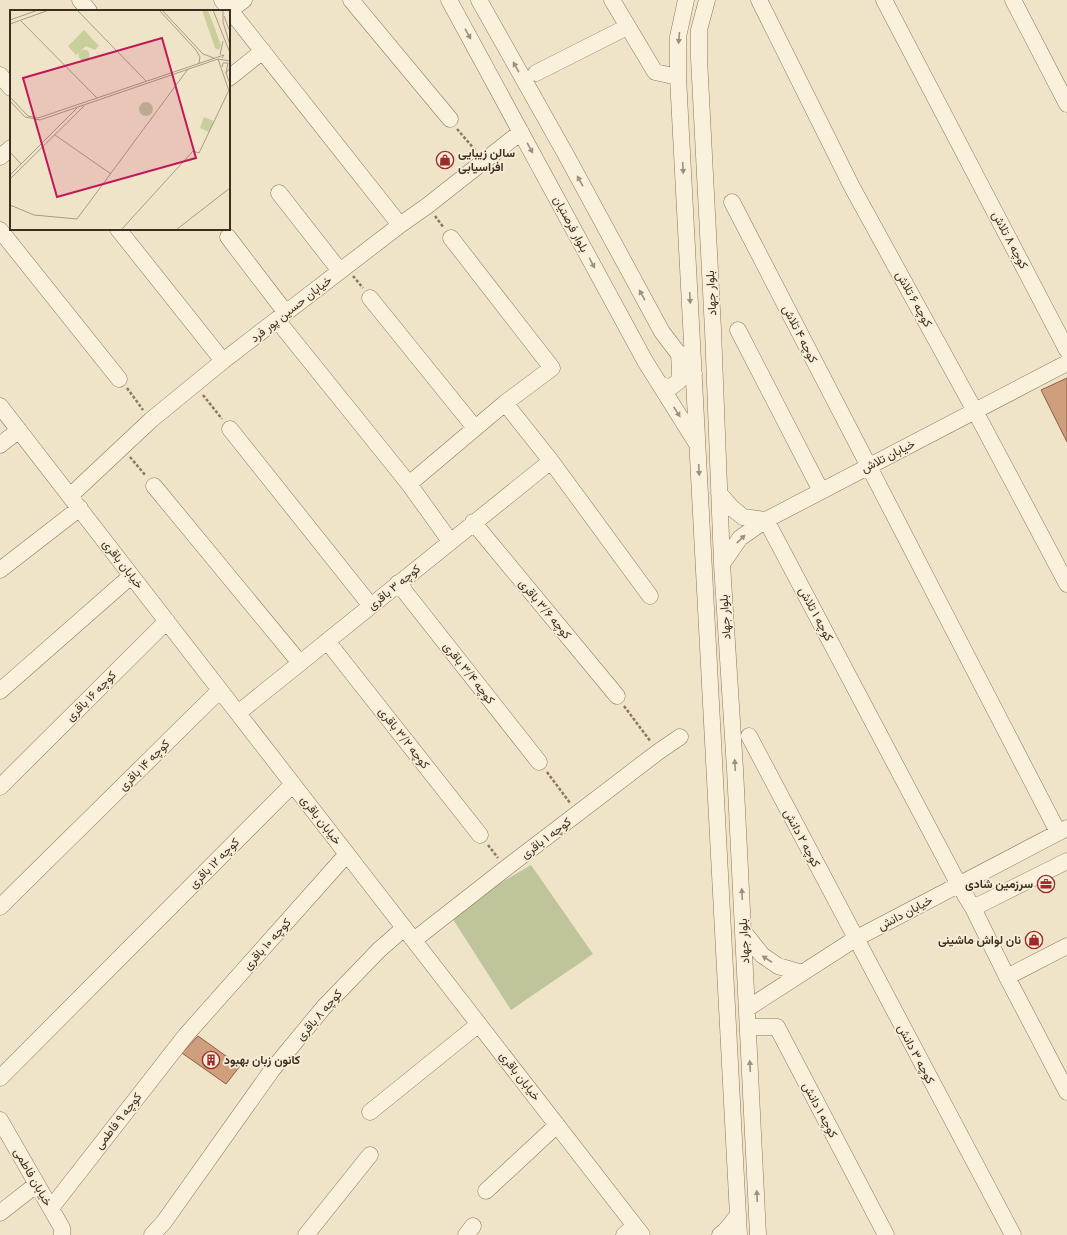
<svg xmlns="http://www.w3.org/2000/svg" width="1067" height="1235" font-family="'IBM Plex Serif',Vazirmatn,serif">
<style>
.cemetery{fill:#bfc49a}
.building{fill:#cf9f7d;stroke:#8d5f41}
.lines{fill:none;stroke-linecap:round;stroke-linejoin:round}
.minor-casing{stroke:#8d765c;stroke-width:17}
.path{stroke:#8d765c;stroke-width:2.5;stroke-dasharray:3 2;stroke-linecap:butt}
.minor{stroke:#faf1dc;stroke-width:16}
.oneway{fill:#9c907e}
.labels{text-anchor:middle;stroke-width:3.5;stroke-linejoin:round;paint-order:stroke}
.poi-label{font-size:12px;font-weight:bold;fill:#3d2e20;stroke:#f7eed8;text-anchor:start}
.street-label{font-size:12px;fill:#3d2e20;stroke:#f7eed8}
.inset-road{fill:none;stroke:#a89b85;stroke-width:1}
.view{fill:#c2185b;fill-opacity:0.15;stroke:#c2185b;stroke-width:2}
.inset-edge{fill:none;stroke:#3d2e20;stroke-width:2}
</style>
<rect width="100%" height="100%" fill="#f0e4c8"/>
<path class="cemetery" d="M531 865 593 954 511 1010 449 913Z"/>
<path class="building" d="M1067 378V442L1041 390Z
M198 1036 240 1066 226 1084 182 1053Z"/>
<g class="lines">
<defs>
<path id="minor" d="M80 0 89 11
M222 0 400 225
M351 0 450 119
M449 0 645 361 697 444
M479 0 565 153 662 332 694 374
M612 0 655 72 678 77
M686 0 678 37V77L739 1235
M707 0 699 30V58L713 330 722 564 735 769 758 1235
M759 0 852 187 975 411 1067 584
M884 0 1067 350
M1013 0 1067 104
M230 10 244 0
M536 73 627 27
M0 75 11 88
M229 78 263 51
M0 157 11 148
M279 193 340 271
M732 202 1058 832
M118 229 223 361
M0 230 119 379
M228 237 286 313
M370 298 475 428
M277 320 409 484 450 541
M738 330 821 491
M660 385 671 387 679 381 680 372 679 353
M505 403 551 461 650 596
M0 406 642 1235
M230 429 371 606
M0 445 19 430
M409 484 505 403 552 368 451 238
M154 486 300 663
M719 493 731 507 743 517 766 520
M70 496 151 420 223 361 400 225 427 206 521 132
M766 520 959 885 973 908 1007 977 1067 1092
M473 522 617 696
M722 564 740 538 766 520 1067 363
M0 570 80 508
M398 583 539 762
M327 641 480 835
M0 691 131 576
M238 713 551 461
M749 736 1013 1235
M0 787 167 621
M0 907 220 690
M973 908 1067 861
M743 931 762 955 778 966 802 973
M414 940 506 868 658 752 680 737
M1007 977 1067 946
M748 1008 855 939 1067 828
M748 1027H777L886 1235
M0 1078 293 784
M370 1112 479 1024
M0 1120 62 1228V1235
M486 1191 557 1125
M51 1208 186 1035 347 854
M0 1213 37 1184
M152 1235 164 1222 272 1070 324 1007 379 950 404 928
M306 1235 370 1155
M466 1235 473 1226
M624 1235 635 1226
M720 1235 725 1231 738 1215"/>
</defs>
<use href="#minor" class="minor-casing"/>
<path class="path" d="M457 129 476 151
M435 216 444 228
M353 276 363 288
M127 388 143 410
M203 395 222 419
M130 457 146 476
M624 706 651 742
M547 772 570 803
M488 845 498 858"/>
<use href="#minor" class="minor"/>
</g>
<defs><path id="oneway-solid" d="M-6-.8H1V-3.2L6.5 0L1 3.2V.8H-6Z"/></defs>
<g class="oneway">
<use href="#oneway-solid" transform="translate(468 34) rotate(61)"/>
<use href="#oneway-solid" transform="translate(679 38) rotate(95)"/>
<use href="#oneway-solid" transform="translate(516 67) rotate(-119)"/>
<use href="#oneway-solid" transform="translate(530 148) rotate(61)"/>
<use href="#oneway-solid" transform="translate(683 168) rotate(87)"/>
<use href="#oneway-solid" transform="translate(580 181) rotate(-119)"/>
<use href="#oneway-solid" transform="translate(592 263) rotate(62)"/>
<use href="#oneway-solid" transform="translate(642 295) rotate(-119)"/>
<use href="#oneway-solid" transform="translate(690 298) rotate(87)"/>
<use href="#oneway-solid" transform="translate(677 412) rotate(57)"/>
<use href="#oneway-solid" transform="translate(699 470) rotate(87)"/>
<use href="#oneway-solid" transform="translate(741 539) rotate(-44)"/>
<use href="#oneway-solid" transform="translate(735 765) rotate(-93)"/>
<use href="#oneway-solid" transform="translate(742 894) rotate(-93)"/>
<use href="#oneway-solid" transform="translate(767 959) rotate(-147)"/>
<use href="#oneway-solid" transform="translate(750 1066) rotate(-93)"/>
<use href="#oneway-solid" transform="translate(757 1196) rotate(-93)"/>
</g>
<defs>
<symbol id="shop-ring" viewBox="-11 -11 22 22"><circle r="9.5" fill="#f7eed8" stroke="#9e2a2b" stroke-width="1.5"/><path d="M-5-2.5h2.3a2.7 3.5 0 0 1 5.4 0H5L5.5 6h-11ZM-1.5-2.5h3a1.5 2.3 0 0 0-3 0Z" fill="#9e2a2b"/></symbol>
<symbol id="office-ring" viewBox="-11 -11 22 22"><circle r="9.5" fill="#f7eed8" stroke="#9e2a2b" stroke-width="1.5"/><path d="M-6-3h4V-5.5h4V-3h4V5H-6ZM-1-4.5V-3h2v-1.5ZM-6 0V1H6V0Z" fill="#9e2a2b"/></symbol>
<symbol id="building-ring" viewBox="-11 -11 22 22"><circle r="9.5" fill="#f7eed8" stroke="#9e2a2b" stroke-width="1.5"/><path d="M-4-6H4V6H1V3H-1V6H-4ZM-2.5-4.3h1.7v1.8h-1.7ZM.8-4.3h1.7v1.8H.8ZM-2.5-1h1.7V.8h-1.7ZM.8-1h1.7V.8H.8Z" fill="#9e2a2b"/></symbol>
</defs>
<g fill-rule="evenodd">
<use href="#shop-ring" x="435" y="150" width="20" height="20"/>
<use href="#office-ring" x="1036" y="874" width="20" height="20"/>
<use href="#shop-ring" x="1024" y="930" width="20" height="20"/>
<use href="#building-ring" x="201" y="1050" width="20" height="20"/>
</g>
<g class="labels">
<g class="poi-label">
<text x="458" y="157">سالن زیبایی<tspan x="458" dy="14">افراسیابی</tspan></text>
<text x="1033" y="888" text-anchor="end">سرزمین شادی</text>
<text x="1021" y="944" text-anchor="end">نان لواش ماشينى</text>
<text x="224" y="1064">کانون زبان بهبود</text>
</g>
<g class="street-label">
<text transform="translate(571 224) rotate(62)" y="4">بلوار فرصتیان</text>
<text transform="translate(1010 240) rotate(62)" y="4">کوچه ۸ تلاش</text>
<text transform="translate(711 293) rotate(-93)" y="4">بلوار جهاد</text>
<text transform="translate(914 299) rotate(61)" y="4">کوچه ۶ تلاش</text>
<text transform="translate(291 309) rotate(-38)" y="4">خیابان حسین پور فرد</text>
<text transform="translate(800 334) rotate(63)" y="4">کوچه ۴ تلاش</text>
<text transform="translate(888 456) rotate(-27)" y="4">خیابان تلاش</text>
<text transform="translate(123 564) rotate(52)" y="4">خیابان باقری</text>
<text transform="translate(394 587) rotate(-39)" y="4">کوچه ۳ باقری</text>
<text transform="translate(545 609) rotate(50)" y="4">کوچه ۳/۶ باقری</text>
<text transform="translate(816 614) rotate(62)" y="4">کوچه ۱ تلاش</text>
<text transform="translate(725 617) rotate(-94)" y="4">بلوار جهاد</text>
<text transform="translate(469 673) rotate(52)" y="4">کوچه ۳/۴ باقری</text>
<text transform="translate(91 696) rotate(-45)" y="4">کوچه ۱۶ باقری</text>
<text transform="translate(404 738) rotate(52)" y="4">کوچه ۳/۲ باقری</text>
<text transform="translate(144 765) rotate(-45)" y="4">کوچه ۱۴ باقری</text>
<text transform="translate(321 820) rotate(52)" y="4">خیابان باقری</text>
<text transform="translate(546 838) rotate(-37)" y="4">کوچه ۱ باقری</text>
<text transform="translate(802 838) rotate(62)" y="4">کوچه ۲ دانش</text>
<text transform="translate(214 863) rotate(-45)" y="4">کوچه ۱۲ باقری</text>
<text transform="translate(905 913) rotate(-28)" y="4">خیابان دانش</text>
<text transform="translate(744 941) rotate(-93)" y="4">بلوار جهاد</text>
<text transform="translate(267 944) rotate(-48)" y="4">کوچه ۱۰ باقری</text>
<text transform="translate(319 1015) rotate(-49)" y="4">کوچه ۸ باقری</text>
<text transform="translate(916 1054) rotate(62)" y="4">کوچه ۳ دانش</text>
<text transform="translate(520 1076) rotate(52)" y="4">خیابان باقری</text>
<text transform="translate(820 1110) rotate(62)" y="4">کوچه ۱ دانش</text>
<text transform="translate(118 1121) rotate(-52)" y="4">کوچه ۹ فاطمی</text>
<text transform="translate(33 1177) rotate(60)" y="4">خیابان فاطمی</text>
</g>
</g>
<g transform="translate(10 10)">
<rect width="220" height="220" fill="#f0e4c8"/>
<path d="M192 0H198L211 35 209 40 205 38ZM74 20 89 36 85 40 76 36 66 45 58 36ZM68.5 45a5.5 5.5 0 1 1 11 0a5.5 5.5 0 1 1-11 0ZM194 107 204 111 199 122 190 118Z" fill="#c9cf9b"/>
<path d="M129 99a7 7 0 1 1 14 0a7 7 0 1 1-14 0Z" fill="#bfc49a"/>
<path class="inset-road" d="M67 0 136 71M149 0 186 40 190 47 189 53M152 0 193 44 204 48M203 0 220 43M213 0V12L220 35M214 6 220 22M0 10 28 0M11 11 87 88M0 14 39 0M210 45 213 31M208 49 219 81M212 57 213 53H218L216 63M220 58 216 63 220 74M0 87 18 106 28 108 214 45 212 48M0 91 15 107 30 110 208 49 220 51M45 125 101 164M0 142 11 154M0 165 67 98M0 169 74 96M0 195 24 205 67 209 178 59M111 220 183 141 189 143 219 80M166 220 220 178"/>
<path class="view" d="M152 28 186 148 47 187 13 68Z"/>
<rect width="220" height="220" class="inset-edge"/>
</g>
</svg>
